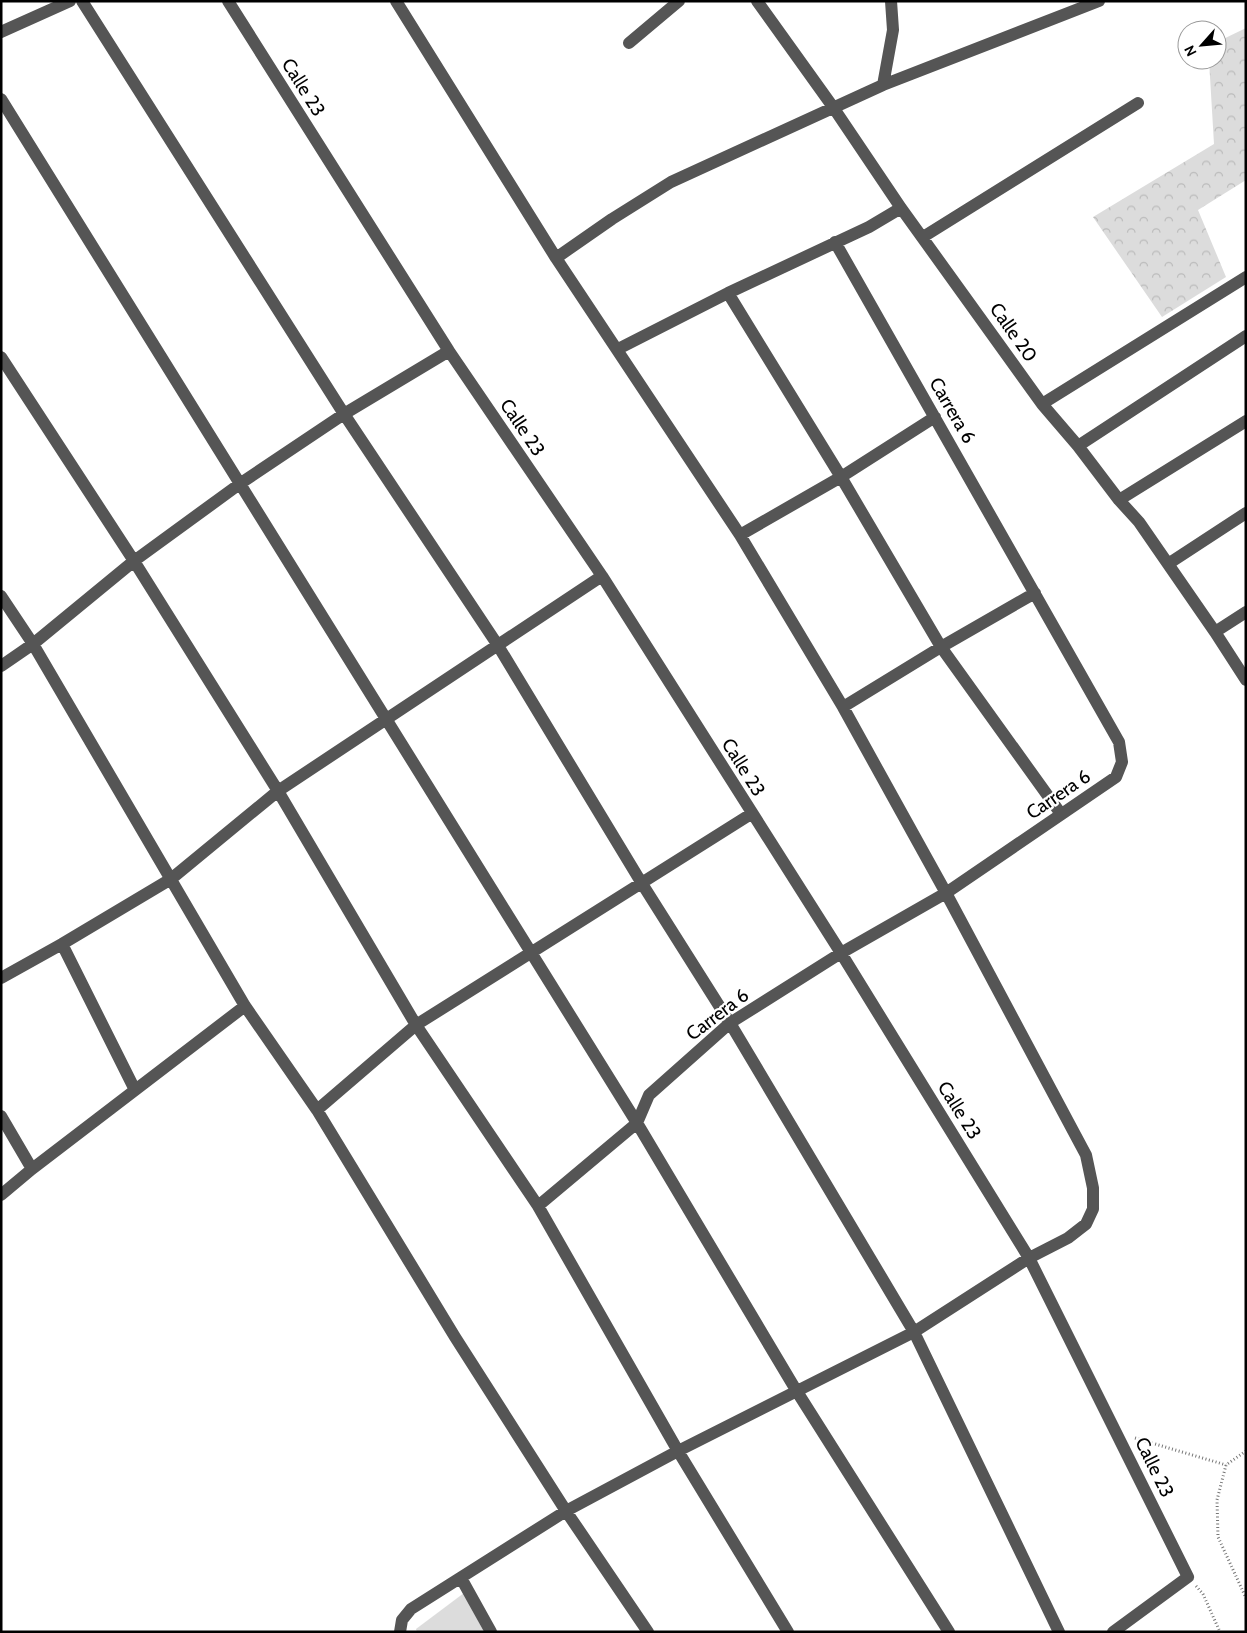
<svg xmlns="http://www.w3.org/2000/svg" width="1247" height="1633" font-family="Cabin,sans-serif">
<style>
.green{fill:#dcdcdc}
.forest{fill:url(#forest-crowns)}
.lines{fill:none;stroke-linecap:round;stroke-linejoin:round}
.path{stroke:#777;stroke-width:3;stroke-dasharray:1 2.5;stroke-linecap:butt}
.minor{stroke:#555;stroke-width:12}
.labels{text-anchor:middle;stroke-width:4.5;stroke-linejoin:round;paint-order:stroke}
.street-label{font-size:19px;fill:#000;stroke:#fff}
</style>
<defs>
<pattern id="forest-crowns" width="20" height="18" patternUnits="userSpaceOnUse" patternTransform="scale(1.25)"><rect width="20" height="18" fill="#dcdcdc"/><path d="M2 6a3 3 0 1 1 6 0M12 15a3 3 0 1 1 6 0" fill="none" stroke="#bbb"/></pattern>
</defs>
<rect width="100%" height="100%" fill="#fff"/>
<path class="green" d="M464 1593 484 1632H417L416 1629Z"/>
<path class="forest" d="M1246 28V180L1198 210 1226 277 1162 317 1093 217 1214 144 1209 60H1217V42Z"/>
<g class="lines">
<path class="path" d="M1135 1438 1226 1465
M1246 1451 1226 1465 1217 1500 1218 1537 1246 1598
M1196 1586 1203 1594 1220 1632"/>
<path class="minor" d="M82 1 344 414 497 644 641 882 730 1023 914 1332 1059 1632
M228 1 449 351 602 576 841 953 1029 1258 1188 1577 1113 1632
M396 1 556 258 740 535 843 707 946 893 1086 1155 1093 1188V1209L1086 1224 1068 1238 1029 1258 914 1332 678 1451 566 1511 411 1609 402 1620 400 1632
M757 1 833 107 901 208 1042 404 1078 446 1119 500 1139 522 1215 632 1246 680
M1 32 70 1
M629 43 679 1
M883 85 893 30 891 1
M1 99 637 1123 796 1390 949 1632
M923 237 1138 103
M556 258 612 219 671 182 883 85 1099 1
M728 293 841 477 941 647 1061 814
M618 349 728 293 869 227 901 208
M1 357 134 561 278 791 416 1025 538 1206 678 1451 788 1632
M1042 404 1246 277
M1078 446 1246 336
M1119 500 1246 421
M740 535 841 477 935 417
M1168 564 1246 513
M1 596 33 644 245 1006 317 1110 455 1337 566 1511 648 1632
M1215 632 1246 612
M1 666 33 644 134 561 241 483 344 414 449 351
M843 707 941 647 1035 593
M62 944 135 1090
M1 978 62 944 171 879 278 791 602 576
M317 1110 416 1025 751 814
M1 1116 32 1169
M1 1195 32 1169 245 1006
M538 1206 637 1123 649 1095 730 1023 841 953 946 893 1116 777 1122 762 1119 742 835 242
M461 1578 491 1632"/>
</g>
<g class="labels">
<g class="street-label">
<text transform="translate(304 87) rotate(58)" y="7">Calle 23</text>
<text transform="translate(1014 332) rotate(55)" y="7">Calle 20</text>
<text transform="translate(953 410) rotate(60)" y="7">Carrera 6</text>
<text transform="translate(523 427) rotate(56)" y="7">Calle 23</text>
<text transform="translate(744 767) rotate(58)" y="7">Calle 23</text>
<text transform="translate(1058 794) rotate(-34)" y="7">Carrera 6</text>
<text transform="translate(717 1014) rotate(-37)" y="7">Carrera 6</text>
<text transform="translate(960 1110) rotate(58)" y="7">Calle 23</text>
<text transform="translate(1155 1467) rotate(64)" y="7">Calle 23</text>
</g>
</g>
<rect width="1247" height="1633" fill="none" stroke="#000000" stroke-width="5"/>
<g transform="translate(1202 45) rotate(243)"><circle r="24" fill="#ffffff" stroke="#999999"/>
<path d="M0-4L9 19L0 12L-9 19Z" fill="#000000"/>
<text y="-8" font-size="14" font-weight="bold" text-anchor="middle" fill="#000000">N</text>
</g>
</svg>
